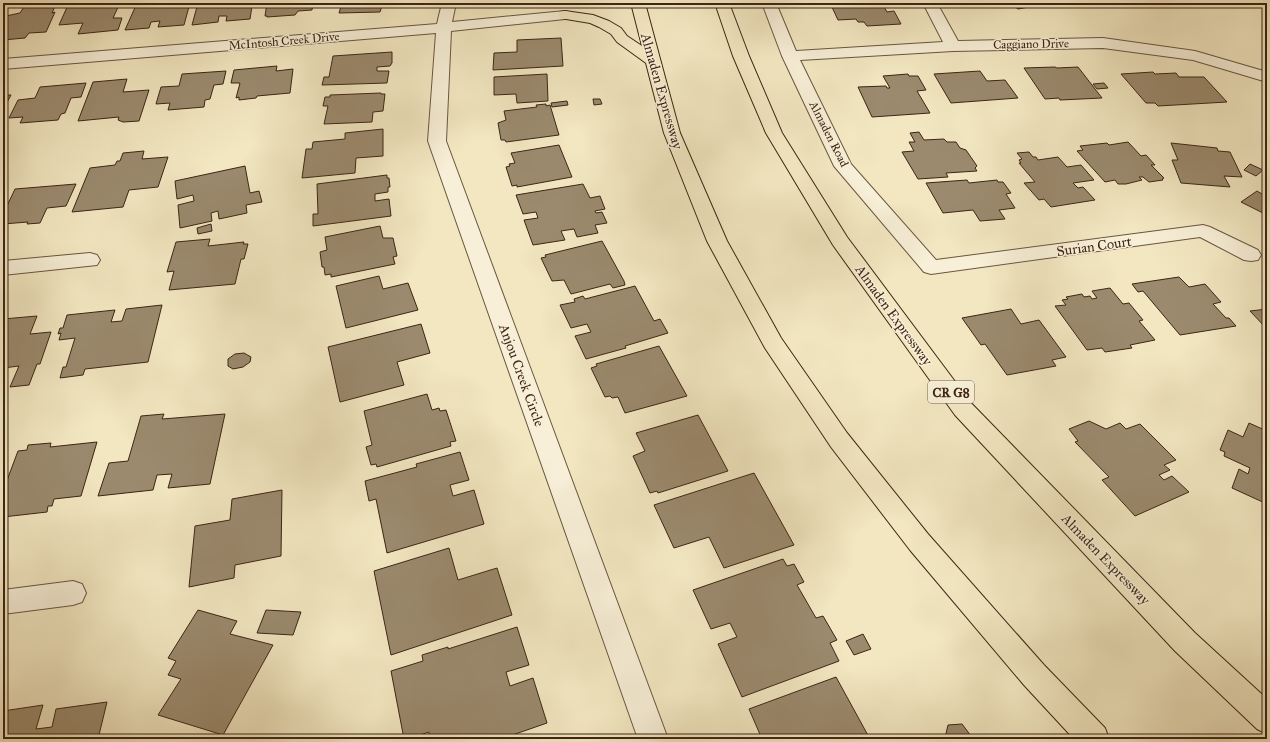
<svg xmlns="http://www.w3.org/2000/svg" width="1270" height="742" font-family="'IM FELL Great Primer',serif">
<style>
.building{fill:#9b8a6e;stroke:#3d2514}
.lines{fill:none;stroke-linecap:round;stroke-linejoin:round}
.minor-casing{stroke:#6a563f;stroke-width:2}
.primary-casing{stroke:#3d2514;stroke-width:2}
.minor{fill:#f7efd7;fill-rule:evenodd}
.primary{fill:#f2e7c1;fill-rule:evenodd}
.labels{text-anchor:middle;stroke-width:3;stroke-linejoin:round;paint-order:stroke}
.far-street-label{font-size:12px;fill:#3d2514;stroke:#f7efd7}
.shield{fill:#f7efd7;stroke:#75624e;stroke-width:1}
.shield-label{font-size:13px;font-weight:bold;fill:#3d2514}
.street-label{font-size:14px;fill:#3d2514;stroke:#f7efd7}
</style>
<rect width="100%" height="100%" fill="#f2e7c1"/>
<filter id="stains"><feTurbulence type="fractalNoise" baseFrequency=".005" numOctaves="4"/><feColorMatrix values="0 0 0 0 .2 0 0 0 0 .09 0 0 0 0 .02 0 0 0 .5 -.17"/></filter>
<radialGradient id="worn" r=".72"><stop offset=".6" stop-color="#630" stop-opacity="0"/><stop offset="1" stop-color="#630" stop-opacity=".3"/></radialGradient>
<path class="building" d="M4 3H15L12 7 3 8Z
M91 3H120L113 18H122L118 30 78 34 83 23 59 25 68 5Z
M137 3H190L184 25 158 27 160 21 151 22 149 28 125 30Z
M198 3H250L249 6H252L250 19 226 21 227 16H219L218 22 192 25Z
M267 3H313L312 10 298 11 295 15 267 17V16H265Z
M342 3H383L380 12 339 13Z
M835 3H882L887 12 894 11 901 24 867 26 864 22H858L856 19 838 20 831 5H836Z
M1010 3H1050L1018 9Z
M56 4 52 13 55 12 46 32 29 33 25 38 3 40V22L6 16 20 13 24 7Z
M561 38 563 66 493 70 494 53 517 52V40Z
M392 52V63L390 66 377 67V71H389L387 83 322 85 324 77H329L333 56Z
M277 66 276 71 293 69 290 93 257 96 256 98 239 100V97L236 98 240 83H231L234 70Z
M1055 67 1057 68 1078 67 1102 98 1060 100 1059 98 1045 99 1024 68Z
M226 71 223 84 214 85 210 99 205 100 204 107 168 110 170 103 156 104 161 87 179 86 182 74Z
M980 71 987 81 1005 80 1018 98 951 103 934 74Z
M1153 72 1155 74 1176 73 1179 77H1204L1227 102 1158 106 1155 103H1146L1121 74Z
M547 74 548 101 517 103 516 94 494 95V77Z
M908 74 909 76H918L926 90 917 91 930 113 872 117 858 87 886 86 887 88H890L883 76Z
M127 79 123 92 149 90 139 121 123 122 118 120 119 117 78 121 93 82Z
M86 83 81 97 71 98 65 113 61 114 58 120 20 123 23 117 9 118 18 100 35 98 40 87Z
M1104 83 1108 88 1097 89 1093 84Z
M381 93V94H385L383 111 373 112 372 122 324 124 328 106H323L325 97H330V95Z
M3 95H11L3 110Z
M593 99H600L602 104 594 105Z
M567 101 568 105 552 107 551 103Z
M546 104V106L550 105 559 135 506 142 505 140H501L498 123 506 120 504 111 537 107 536 105Z
M383 129V156L356 158 355 173 302 178 306 149H312L313 142 345 139V133Z
M919 132 924 140 944 139 947 142H956L960 148 966 150 977 166 975 168 977 171 946 173 948 177 918 179 902 152 914 151 909 142H915L910 133Z
M1128 142 1141 156 1146 155 1155 165H1151L1164 178 1162 179 1163 180 1149 182 1143 177H1139L1142 180 1126 184H1118L1115 180 1105 182 1077 151 1083 150 1080 146 1107 143 1109 145Z
M1171 143 1217 148 1218 151 1230 152 1242 177 1224 176 1230 187 1181 183 1172 160H1178Z
M559 145 572 177 517 187V185L512 186 506 167 510 166 509 164 515 163 511 153Z
M144 151 142 159 168 157 158 187 129 190 123 207 72 212 90 168 115 165 117 161H120L123 153Z
M1029 152 1033 157H1036L1038 160 1058 157 1067 167 1081 165 1094 180 1073 183 1078 188 1083 187 1095 200 1051 207 1044 199 1039 200 1024 183 1035 182 1019 163H1021L1019 160 1022 159 1017 153Z
M1250 164 1263 170 1256 176 1244 170Z
M245 166 250 193 259 191 262 202 246 205 247 213 219 219 218 211 211 213 212 221 180 228 178 205 194 201 193 195 177 199 175 181Z
M387 175V178H389L390 187H388V192L375 194V201L389 199 391 216 313 226V214H318L317 184Z
M967 180 969 183 997 180 998 182H1003L1011 193 1006 194 1015 208 999 210 1005 219 980 221 973 210 943 213 926 183Z
M76 184 66 206 47 208 40 223 27 224 28 222 3 224V208H6L15 189Z
M583 184 590 198 600 196 605 209 595 211 596 213 602 212 607 223 595 225 598 233 577 237 574 229 561 231 565 240 533 245 524 220 538 218 536 212 523 214 516 195Z
M1257 191 1262 194 1267 191V215L1241 202Z
M211 224 212 231 198 234 197 228Z
M380 226 383 238H393L397 256 393 257 395 264 331 277V274L325 275 324 267H322L320 252 327 250 325 237Z
M210 239 208 246 244 242 243 244H248L244 259H241L235 284 169 290 174 271 167 272 176 242Z
M602 241 624 281 625 285 613 288 610 284 571 294 564 280 552 281 541 258 546 257 545 255Z
M379 276 383 289 408 283 418 310 346 328 336 286Z
M1179 277 1189 287 1205 284 1221 302 1213 304 1226 318H1229L1236 326 1180 335 1143 291 1138 292 1132 284Z
M635 286 654 321 660 319 668 333 625 346 626 348 586 359 575 336 591 332 587 324 571 328 560 305 575 302 574 299 583 296 585 299Z
M1110 288 1123 304 1129 303 1143 320 1139 321 1155 340 1130 345 1132 348 1105 352 1102 348 1087 350 1055 306 1066 305 1062 300 1068 299 1066 297 1082 294 1084 297 1090 296 1092 299 1097 298 1092 291Z
M162 305 148 362 85 369 83 375 60 378 63 367H66L75 338 59 340 61 333 58 334 60 328H63L67 315 115 310 111 322 122 321 126 309Z
M1011 309 1021 324 1039 320 1066 357 1052 360 1056 366 1007 375 985 344 981 345 962 318Z
M1267 309V329L1250 311Z
M37 316 30 334 51 332 40 364H37L29 385 10 387 19 366 3 368V319Z
M421 324 430 353 397 362 404 385 340 402 328 347Z
M659 346 687 396 625 413 618 397 612 398 610 396 605 397 591 368 597 366 596 364Z
M244 353 251 357 250 362 243 367 233 369 228 366V359L235 354Z
M427 394 432 410 439 408 440 411 446 410 456 441 450 442 451 446 377 467 376 464 371 465 366 447 372 445 364 411Z
M164 414 162 419 225 414 210 484 168 488 172 474 157 475 153 490 98 496 109 463 128 461 141 416Z
M698 415 728 471 658 493 657 491 650 493 633 456 645 451 636 433Z
M1089 421 1106 429 1120 423 1126 429 1140 424 1176 460 1164 465 1170 470 1159 475 1164 480 1172 476 1189 492 1135 516 1102 480 1109 477 1075 442 1078 441 1069 429Z
M1249 423 1267 431V504L1232 488 1239 469 1248 474 1250 468 1224 456 1225 452 1220 450 1228 430 1243 437Z
M97 442 81 496 54 499 52 506H48L47 512 3 517V491L18 451 27 450 28 445 51 443 50 447Z
M460 452 469 480 450 485 453 496 474 490 484 524 387 553 376 499 369 501 365 481 417 467 416 464Z
M754 473 794 545 724 568 709 537 674 548 654 505Z
M282 490 281 556 235 565 234 578 189 587 195 526 230 520 232 499Z
M449 548 458 580 497 568 512 615 391 655 374 571Z
M783 559 787 566 794 564 804 582 797 585 816 618 823 616 837 640 830 643 839 661 742 697 718 644 737 637 730 623 711 629 693 590Z
M198 610 237 621 230 634 273 645 223 735 158 715 181 679 168 675 176 661 168 658Z
M266 610 301 612 293 635 257 633Z
M517 627 529 665 506 672 510 686 533 678 547 723 501 739H430L429 732 408 739H404L391 671 423 661 422 655 448 647V649Z
M863 634 871 649 854 655 846 641Z
M836 677 870 739H762L749 709Z
M107 702 98 739H3V711L43 705 36 729 52 727 56 709Z
M962 724 971 736V739L945 738 948 725Z"/>
<g class="lines">
<defs>
<path id="minor" d="M442 3H456L452 22 565 11 570 12 572 15 570 18 565 19 451 31 446 141 668 739H638L428 141 436 33 3 69V59L437 24Z
M762 3H776L796 51 943 42 923 3H937L958 41 1103 38 1195 51 1267 72V82L1193 60 1103 48 953 51 800 60 851 164 936 260 1203 225 1210 227 1258 250 1261 255 1258 260 1251 261 1244 260 1200 237 931 274 924 272 834 166 782 56Z
M90 253 97 255 100 260 97 265 3 275V261Z
M73 581 82 584 86 593 82 602 73 605 3 614V590Z"/>
<path id="primary" d="M631 3H645L680 133 727 241 781 338 847 433 928 534 1044 665 1105 728 1109 739H1074L1024 685 910 550 831 447 765 348 707 241 664 133 646 63 617 42 611 34 599 27 590 23 560 18 558 15 560 12 565 11 593 15 609 21 621 28 627 36 642 46Z
M715 3H729L749 56 782 133 847 237 971 403 1195 633 1267 699V734L1257 729 1175 651 955 415 833 245 766 133 733 56Z"/>
</defs>
<use href="#minor" class="minor-casing"/>
<use href="#primary" class="primary-casing"/>
<use href="#minor" class="minor"/>
<use href="#primary" class="primary"/>
</g>
<g class="labels">
<g class="far-street-label">
<text transform="translate(284 41) rotate(-5)" y="4">McIntosh Creek Drive</text>
<text transform="translate(1031 44) rotate(-1)" y="4">Caggiano Drive</text>
<text transform="translate(829 134) rotate(63)" y="4">Almaden Road</text>
</g>
<rect class="shield" x="928" y="381" width="46" height="22" rx="3"/>
<g class="shield-label">
<text x="951" y="397">CR G8</text>
</g>
<g class="street-label">
<text transform="translate(662 91) rotate(74)" y="5">Almaden Expressway</text>
<text transform="translate(1094 246) rotate(-8)" y="5">Surian Court</text>
<text transform="translate(894 315) rotate(54)" y="5">Almaden Expressway</text>
<text transform="translate(522 375) rotate(70)" y="5">Anjou Creek Circle</text>
<text transform="translate(1106 559) rotate(46)" y="5">Almaden Expressway</text>
</g>
</g>
<rect width="1270" height="742" fill="none" stroke="#f2e7c1" stroke-width="16"/>
<rect x="4" y="4" width="1262" height="734" fill="none" stroke="#3d2514" stroke-width="2"/>
<rect x="8" y="8" width="1254" height="726" fill="none" stroke="#3d2514"/>
<rect width="100%" height="100%" filter="url(#stains)"/>
<rect width="100%" height="100%" fill="url(#worn)"/>
</svg>
